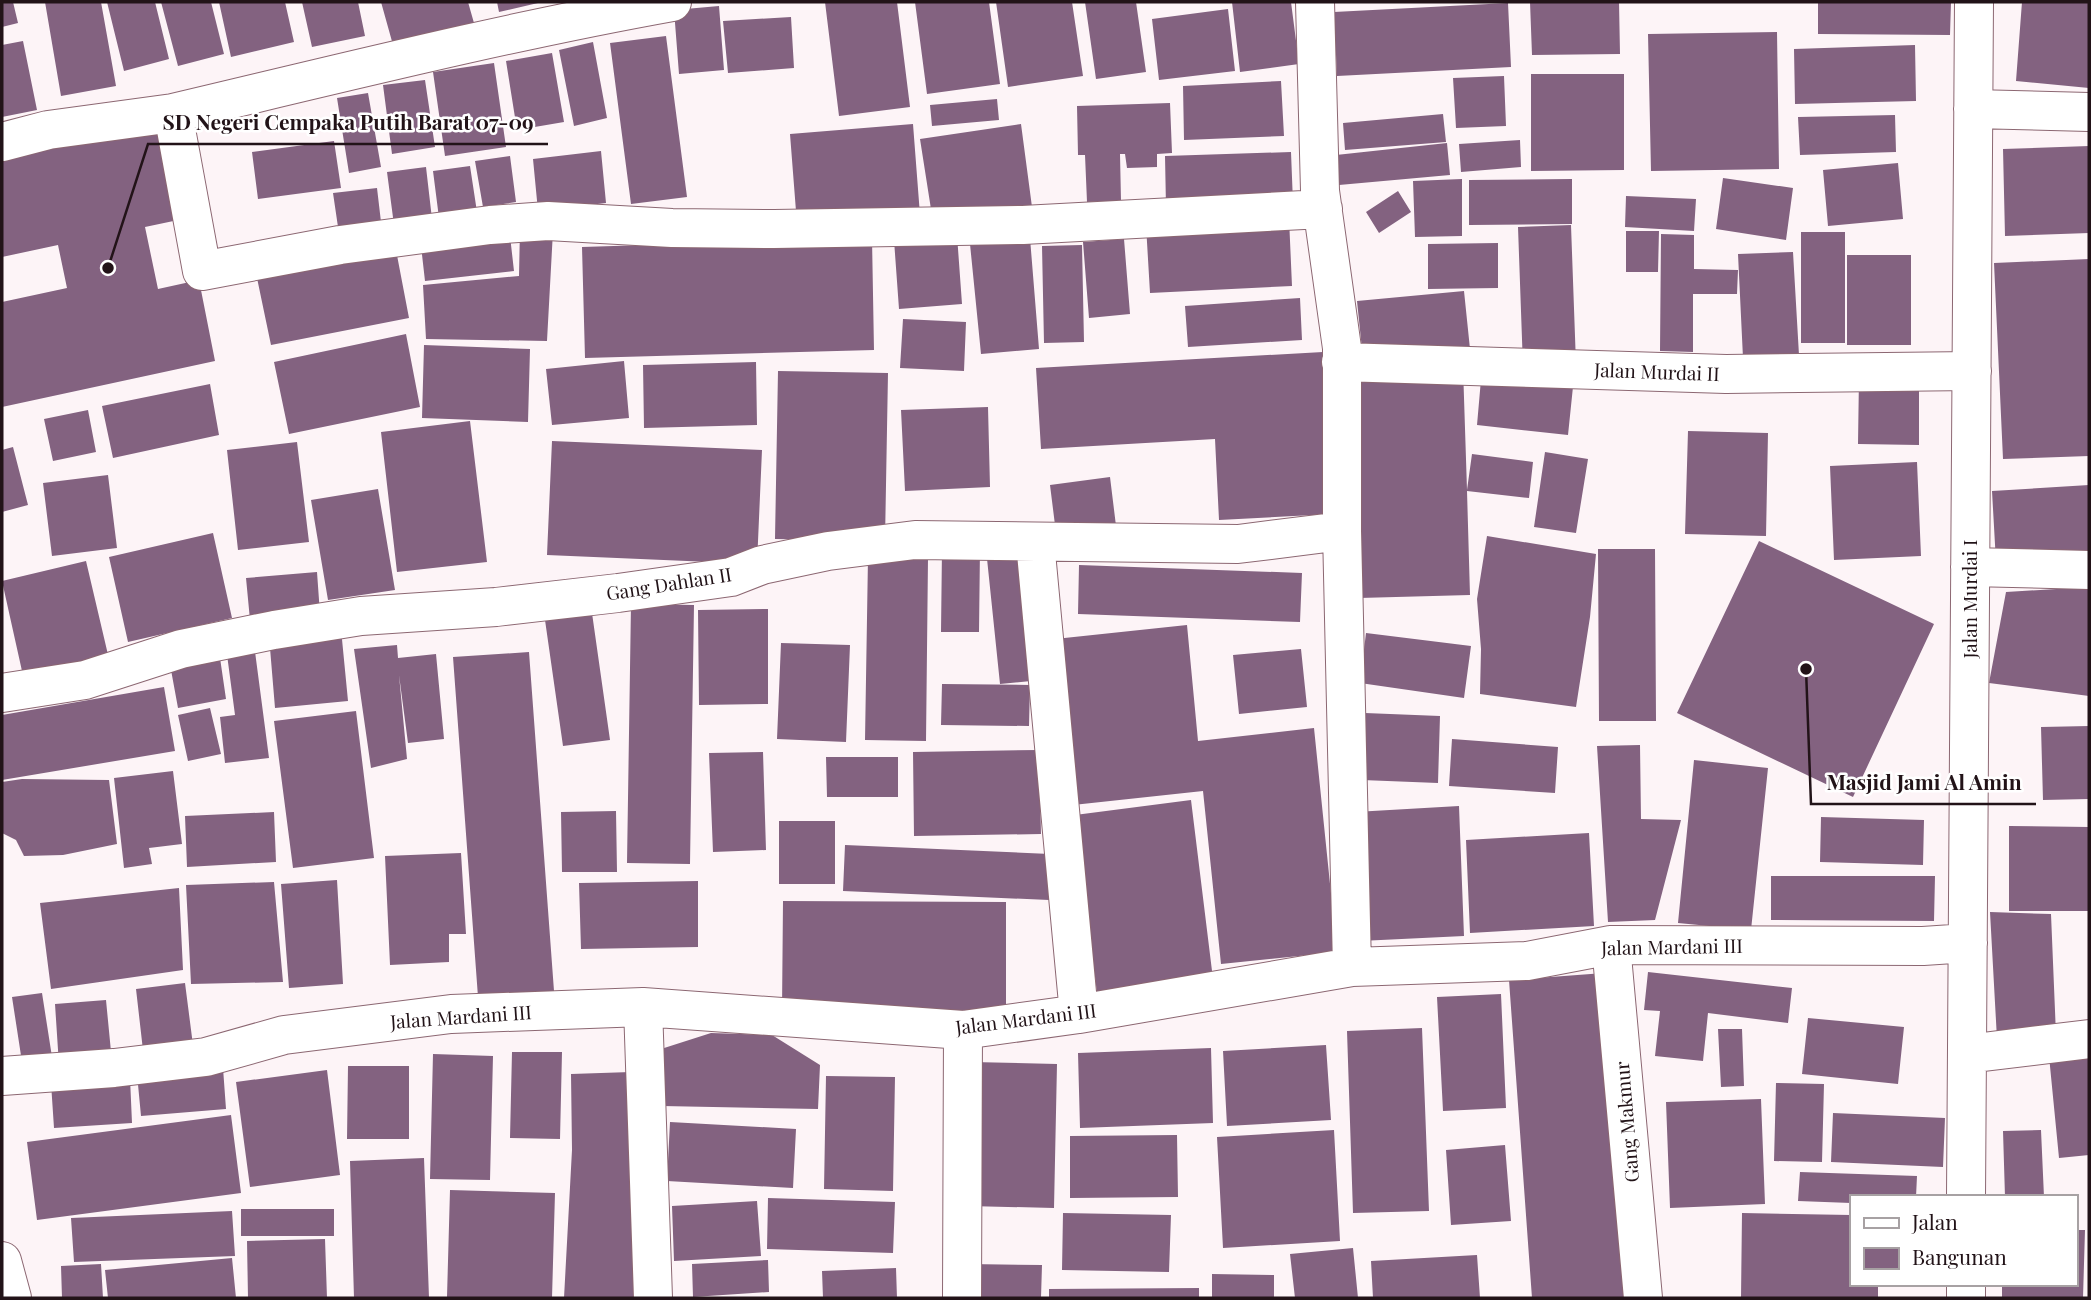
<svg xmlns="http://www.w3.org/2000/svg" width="2091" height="1300" font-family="'Playfair Display',serif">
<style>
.building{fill:#836280}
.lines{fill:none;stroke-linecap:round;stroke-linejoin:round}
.minor-casing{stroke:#8c6772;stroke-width:40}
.major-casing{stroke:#8c6772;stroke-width:40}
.minor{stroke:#fff;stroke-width:38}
.major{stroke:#fff;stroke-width:38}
.labels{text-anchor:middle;stroke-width:5;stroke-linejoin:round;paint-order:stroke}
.street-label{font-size:19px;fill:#221318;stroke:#fff}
.leader{fill:none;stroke:#221318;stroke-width:2.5}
.callout-dot{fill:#221318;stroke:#fff;stroke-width:2.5}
.callout-label{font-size:21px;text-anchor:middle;font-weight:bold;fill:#221318;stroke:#fff;stroke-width:5;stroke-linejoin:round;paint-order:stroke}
</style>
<rect width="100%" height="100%" fill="#fdf4f7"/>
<path class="building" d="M2 2H13L18 23 2 27Z
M45 2H101L116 86 61 96Z
M107 2H155L169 59 124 71Z
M161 2H211L224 54 178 66Z
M219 2H285L294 42 231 57Z
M302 2H358L365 36 312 47Z
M381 2H468L474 23 393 45Z
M497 2H538V3L499 12Z
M825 2H897L910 107 839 116Z
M915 2H989L1000 84 927 94Z
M996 2H1072L1083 76 1008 87Z
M1085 2H1136L1146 72 1096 79Z
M1232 2H1291L1299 64 1240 72Z
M1530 2H1619L1620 54 1532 55Z
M1818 2H1951L1950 35 1818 34Z
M2022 2H2089V88L2016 81Z
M1508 3 1511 67 1337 76 1334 12Z
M719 6 724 70 679 74 674 10Z
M1228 9 1235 71 1159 80 1152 19Z
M791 17 794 68 728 73 723 21Z
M1777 32 1779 169 1651 171 1648 34Z
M666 36 687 197 631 204 610 43Z
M23 41 37 110 2 117V45Z
M593 42 607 118 574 126 559 50Z
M1915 45 1916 101 1795 104 1794 49Z
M552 53 564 122 517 130 506 61Z
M494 63 506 147 445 156 433 72Z
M1531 74H1624V170L1531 171Z
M1504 76 1506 126 1456 128 1453 78Z
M425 80 435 147 392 154 383 85Z
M1281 81 1284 136 1184 140 1183 86Z
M368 93 381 167 349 173 337 98Z
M997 99 999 120 932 126 930 105Z
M1170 103 1172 153 1157 154V167L1127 168 1125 154H1120L1121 201 1087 202 1085 155H1078L1077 106Z
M1443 114 1446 142 1345 150 1343 123Z
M1895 115 1896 152 1800 155 1798 117Z
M163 124 183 219 145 227 158 289 199 280 215 361 2 407V302L67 288 58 245 2 257V158Z
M913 124 920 215 797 224 790 134Z
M1021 124 1032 207 933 222 920 139Z
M1520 140 1521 167 1461 172 1459 144Z
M334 141 341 188 258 199 252 152Z
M1447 143 1450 175 1339 185 1336 155Z
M2089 146V233L2005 236 2003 149Z
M601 151 606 203 538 211 533 159Z
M1291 152 1293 203 1166 207 1165 156Z
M510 156 516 202 483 207 475 161Z
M1898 163 1903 219 1828 226 1823 170Z
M470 166 477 212 439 218 433 171Z
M426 167 432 219 394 225 387 172Z
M1723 178 1793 188 1786 240 1716 229Z
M1462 179V236L1415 237 1413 181Z
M1572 179V224L1469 225V180Z
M377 188 381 222 338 227 333 193Z
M1398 191 1411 212 1379 233 1366 212Z
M1626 196 1696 199 1694 231 1625 227Z
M1289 218 1292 286 1150 293 1146 225Z
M1571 225 1576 364 1523 367 1518 227Z
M509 227 514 271 425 281 420 237Z
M520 228 553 231 547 341 426 339 423 285 519 276Z
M1626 231H1659L1658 272H1626Z
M1801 232H1845V343H1801Z
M1661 234 1694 235V269L1738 270 1737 294H1693V352L1660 351Z
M957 235 962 304 899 309 894 240Z
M872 238 874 350 585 358 582 247Z
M1030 238 1039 349 981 354 970 244Z
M1124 239 1130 314 1089 318 1083 242Z
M1498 243V288L1428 289V244Z
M1082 245 1084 342 1044 343 1042 246Z
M396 250 409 318 271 345 257 278Z
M1793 252 1799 355 1743 358 1738 254Z
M1847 255H1911V345H1847Z
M2089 259V456L2003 459 1994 263Z
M1464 291 1470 349 1363 359 1357 301Z
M1300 298 1302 340 1188 347 1185 306Z
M903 319 966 322 964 371 900 368Z
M406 334 420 407 289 434 274 362Z
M424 345 530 349 528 422 422 418Z
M1323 352 1332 514 1219 520 1215 439 1041 449 1036 368Z
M624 361 629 418 552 425 546 369Z
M756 362 757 425 644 428 643 365Z
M1463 367 1467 490 1472 454 1533 462 1529 498 1467 491 1470 595 1359 598 1352 371Z
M1482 368 1574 377 1568 435 1477 425Z
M778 371 888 373 885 541 775 539Z
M1859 376H1919V445L1858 444Z
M210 384 219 435 113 458 102 406Z
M988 407 990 487 905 491 901 410Z
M88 410 96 452 53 461 44 419Z
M470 421 487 562 397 572 381 432Z
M1688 431 1768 433 1766 536 1685 534Z
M552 441 762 450 757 564 547 555Z
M297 442 309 542 238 550 227 450Z
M13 447 28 505 2 512V450Z
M1545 452 1588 459 1576 533 1534 527Z
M1917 462 1921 556 1834 560 1830 466Z
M108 475 117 548 52 556 43 483Z
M1110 477 1117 534 1057 541 1050 485Z
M2089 485V556L1996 562 1992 491Z
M378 489 395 590 328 600 311 500Z
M213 533 232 618 128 642 109 557Z
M1487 536 1596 554 1590 617 1576 707 1480 694 1481 649 1477 599Z
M1759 541 1934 624 1853 797 1677 713Z
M1027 545 1041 680 1000 684 986 549Z
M942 548H980L979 632H941Z
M1598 549H1655L1656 721H1599Z
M868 557 928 558 926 741 865 740Z
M86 561 109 659 24 680 2 581Z
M1079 565 1302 573 1300 622 1078 614Z
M317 572 320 614 250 620 246 578Z
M2089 587V696L1989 683 2006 592Z
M631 604 694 605 690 864 627 863Z
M591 606 610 740 563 746 544 613Z
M768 609V704L699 705 698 610Z
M1187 625 1198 741 1314 728 1337 952 1221 964 1203 791 1073 805 1055 639Z
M341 629 348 701 275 708 269 636Z
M1366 633 1471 646 1464 698 1360 683Z
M781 643 850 645 846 742 777 739Z
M254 644 269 758 225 763 220 717 235 715 226 647Z
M397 645 398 658 436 654 444 739 408 743 399 675 407 759 371 768 354 649Z
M1301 649 1307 707 1239 714 1233 655Z
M219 651 226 699 178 708 169 659Z
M529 652 554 991 478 997 453 657Z
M942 684 1030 685 1029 726 941 725Z
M164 687 175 751 2 780V715Z
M210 708 221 754 188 761 178 715Z
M356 711 374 858 293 868 274 721Z
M1365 713 1440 716 1438 783 1362 780Z
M2089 726V799L2043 800 2041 727Z
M1452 739 1558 747 1555 793 1449 786Z
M1640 745 1641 819 1681 820 1655 920 1608 922 1597 746Z
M1039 750 1041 834 914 836 913 752Z
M763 752 766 850 713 852 709 753Z
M826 757H898V797H827Z
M1694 760 1768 768 1751 930 1678 923Z
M173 771 182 844 149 848 152 864 124 868 114 778Z
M22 779 109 780 117 844 63 855 24 856 16 840 2 833V782Z
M1191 800 1213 979 1097 993 1075 815Z
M1459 806 1464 936 1360 941 1355 812Z
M616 811 617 872H562L561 812Z
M274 812 276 862 187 867 185 816Z
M1821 817 1924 820 1923 865 1820 862Z
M779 821H835V884H779Z
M2009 826 2089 827V911H2009Z
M1589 833 1594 926 1470 933 1466 840Z
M845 845 1050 854 1049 900 843 891Z
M461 853 466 934H449V962L390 965 385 856Z
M1771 876H1935L1934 921 1771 920Z
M337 880 343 984 289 988 281 884Z
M698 881V947L581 949 579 883Z
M274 882 283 982 191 984 186 885Z
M179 888 183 970 51 989 40 903Z
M783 901 1006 902V1010H782Z
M1990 912 2051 914 2056 1035 1997 1039Z
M1648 972 1792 988 1788 1023 1708 1013 1703 1061 1655 1056 1660 1011 1644 1010Z
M1604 973 1628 1298H1532L1509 980Z
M185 983 194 1053 144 1059 136 989Z
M42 993 52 1057 22 1062 12 997Z
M1501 994 1506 1108 1443 1111 1437 997Z
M106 1000 112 1062 59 1065 55 1004Z
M1808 1018 1904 1027 1898 1084 1802 1074Z
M1422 1028 1429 1211 1353 1213 1347 1031Z
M1718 1029H1742L1744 1086 1721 1087Z
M711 1033 772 1035 820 1065 818 1109 662 1106 661 1049Z
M1326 1045 1331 1120 1227 1126 1223 1051Z
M1211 1048 1213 1123 1080 1128 1078 1053Z
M512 1052H562L560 1139 510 1138Z
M2089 1052V1155L2059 1158 2049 1056Z
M433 1054 493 1056 490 1180 430 1179Z
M972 1062 1057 1064 1054 1208 968 1206Z
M348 1066H409V1139H347Z
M223 1068 226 1109 141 1116 137 1074Z
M327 1070 340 1175 250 1187 236 1082Z
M631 1072 645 1298H564L572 1150 571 1074Z
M826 1076 895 1077 893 1191 824 1189Z
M130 1078 132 1123 54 1128 51 1083Z
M1776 1083 1824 1084 1822 1162 1774 1161Z
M1761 1099 1765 1204 1670 1208 1666 1102Z
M1833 1113 1945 1118 1943 1167 1831 1162Z
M231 1115 241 1193 37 1220 27 1142Z
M670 1122 796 1129 793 1188 667 1181Z
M1334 1130 1340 1241 1223 1248 1217 1137Z
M2041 1130 2044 1197H2005L2003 1131Z
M1177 1135 1178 1197 1070 1198V1136Z
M1505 1145 1511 1221 1451 1225 1446 1150Z
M424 1158 429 1298H354L350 1161Z
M1800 1172 1917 1176 1916 1197H1851V1203L1798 1201Z
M450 1190 555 1193 552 1298 447 1297Z
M768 1198 895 1202 893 1253 767 1249Z
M757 1201 761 1256 674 1261 672 1206Z
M241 1209H334V1236H241Z
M232 1211 235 1256 74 1262 71 1218Z
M1063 1213 1171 1215 1169 1272 1062 1270Z
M1742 1213 1851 1215V1284H1878V1298H1741Z
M2075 1230H2085L2083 1298H2002V1284H2075Z
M325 1239 327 1298H248L247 1241Z
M1353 1248 1358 1298H1295L1290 1254Z
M1477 1255 1480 1298H1373L1371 1261Z
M232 1258 236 1298H108L105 1270Z
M768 1260 769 1292 693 1297 692 1264Z
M101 1264 103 1298H62L61 1266Z
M968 1264 1042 1265 1041 1298H968Z
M896 1268 897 1298H823L822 1271Z
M1212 1274 1274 1275V1298H1212Z
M1199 1288V1298H1049V1289Z"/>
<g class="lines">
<defs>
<path id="minor" d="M672 2C505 32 338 74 173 113L202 271 340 245 490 225 548 221 672 228 774 229 1023 225 1323 209
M1315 2 1320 191 1342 348V531L1352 967
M1973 109 2089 112
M2 142 48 130 173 113
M1341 362 1726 374 1972 371
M1035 542 1079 1014
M1970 567 2089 570
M2 693 85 680 181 649 274 630 361 616 496 607 618 593 731 577 762 565 828 551 915 540 1238 544 1342 531
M1611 945 1643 1298
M643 1007 653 1298
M1967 1054 2089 1039
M2 1076 114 1068 206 1057 284 1035 451 1014 643 1007 963 1030 1079 1014 1352 967 1527 961 1611 945 1923 946 1968 943
M1966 1197 1974 2
M962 1298 963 1030
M1966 1298V1284"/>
<path id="major" d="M2 1261 12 1298"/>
</defs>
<use href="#minor" class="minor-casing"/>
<use href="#major" class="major-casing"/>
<use href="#minor" class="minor"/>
<use href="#major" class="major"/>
</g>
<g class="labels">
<g class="street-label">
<text transform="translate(1657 372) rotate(2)" y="7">Jalan Murdai II</text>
<text transform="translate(669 584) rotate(-9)" y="7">Gang Dahlan II</text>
<text transform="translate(1970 599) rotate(-90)" y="7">Jalan Murdai I</text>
<text transform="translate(1672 947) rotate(-1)" y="7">Jalan Mardani III</text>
<text transform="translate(461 1017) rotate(-4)" y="7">Jalan Mardani III</text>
<text transform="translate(1026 1019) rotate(-7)" y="7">Jalan Mardani III</text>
<text transform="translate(1627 1122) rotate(-95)" y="7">Gang Makmur</text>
</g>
</g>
<path class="leader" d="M108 268L148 144H548M1806 669L1811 804H2036"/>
<g class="callout-dot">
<circle cx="108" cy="268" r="7"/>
<circle cx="1806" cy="669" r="7"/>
</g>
<g class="callout-label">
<text x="348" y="130">SD Negeri Cempaka Putih Barat 07-09</text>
<text x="1924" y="790">Masjid Jami Al Amin</text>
</g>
<rect width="2091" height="1300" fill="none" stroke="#221318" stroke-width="7"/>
<rect x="1850" y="1195" width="228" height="91" fill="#ffffff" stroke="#a7a1a3" stroke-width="2"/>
<rect x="1864" y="1218" width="35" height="10" fill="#ffffff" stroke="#a7a1a3" stroke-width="2"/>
<text x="1912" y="1230" font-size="21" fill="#221318">Jalan</text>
<rect x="1864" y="1248" width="35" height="21" fill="#836280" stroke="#a7a1a3" stroke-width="2"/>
<text x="1912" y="1265" font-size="21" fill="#221318">Bangunan</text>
</svg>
